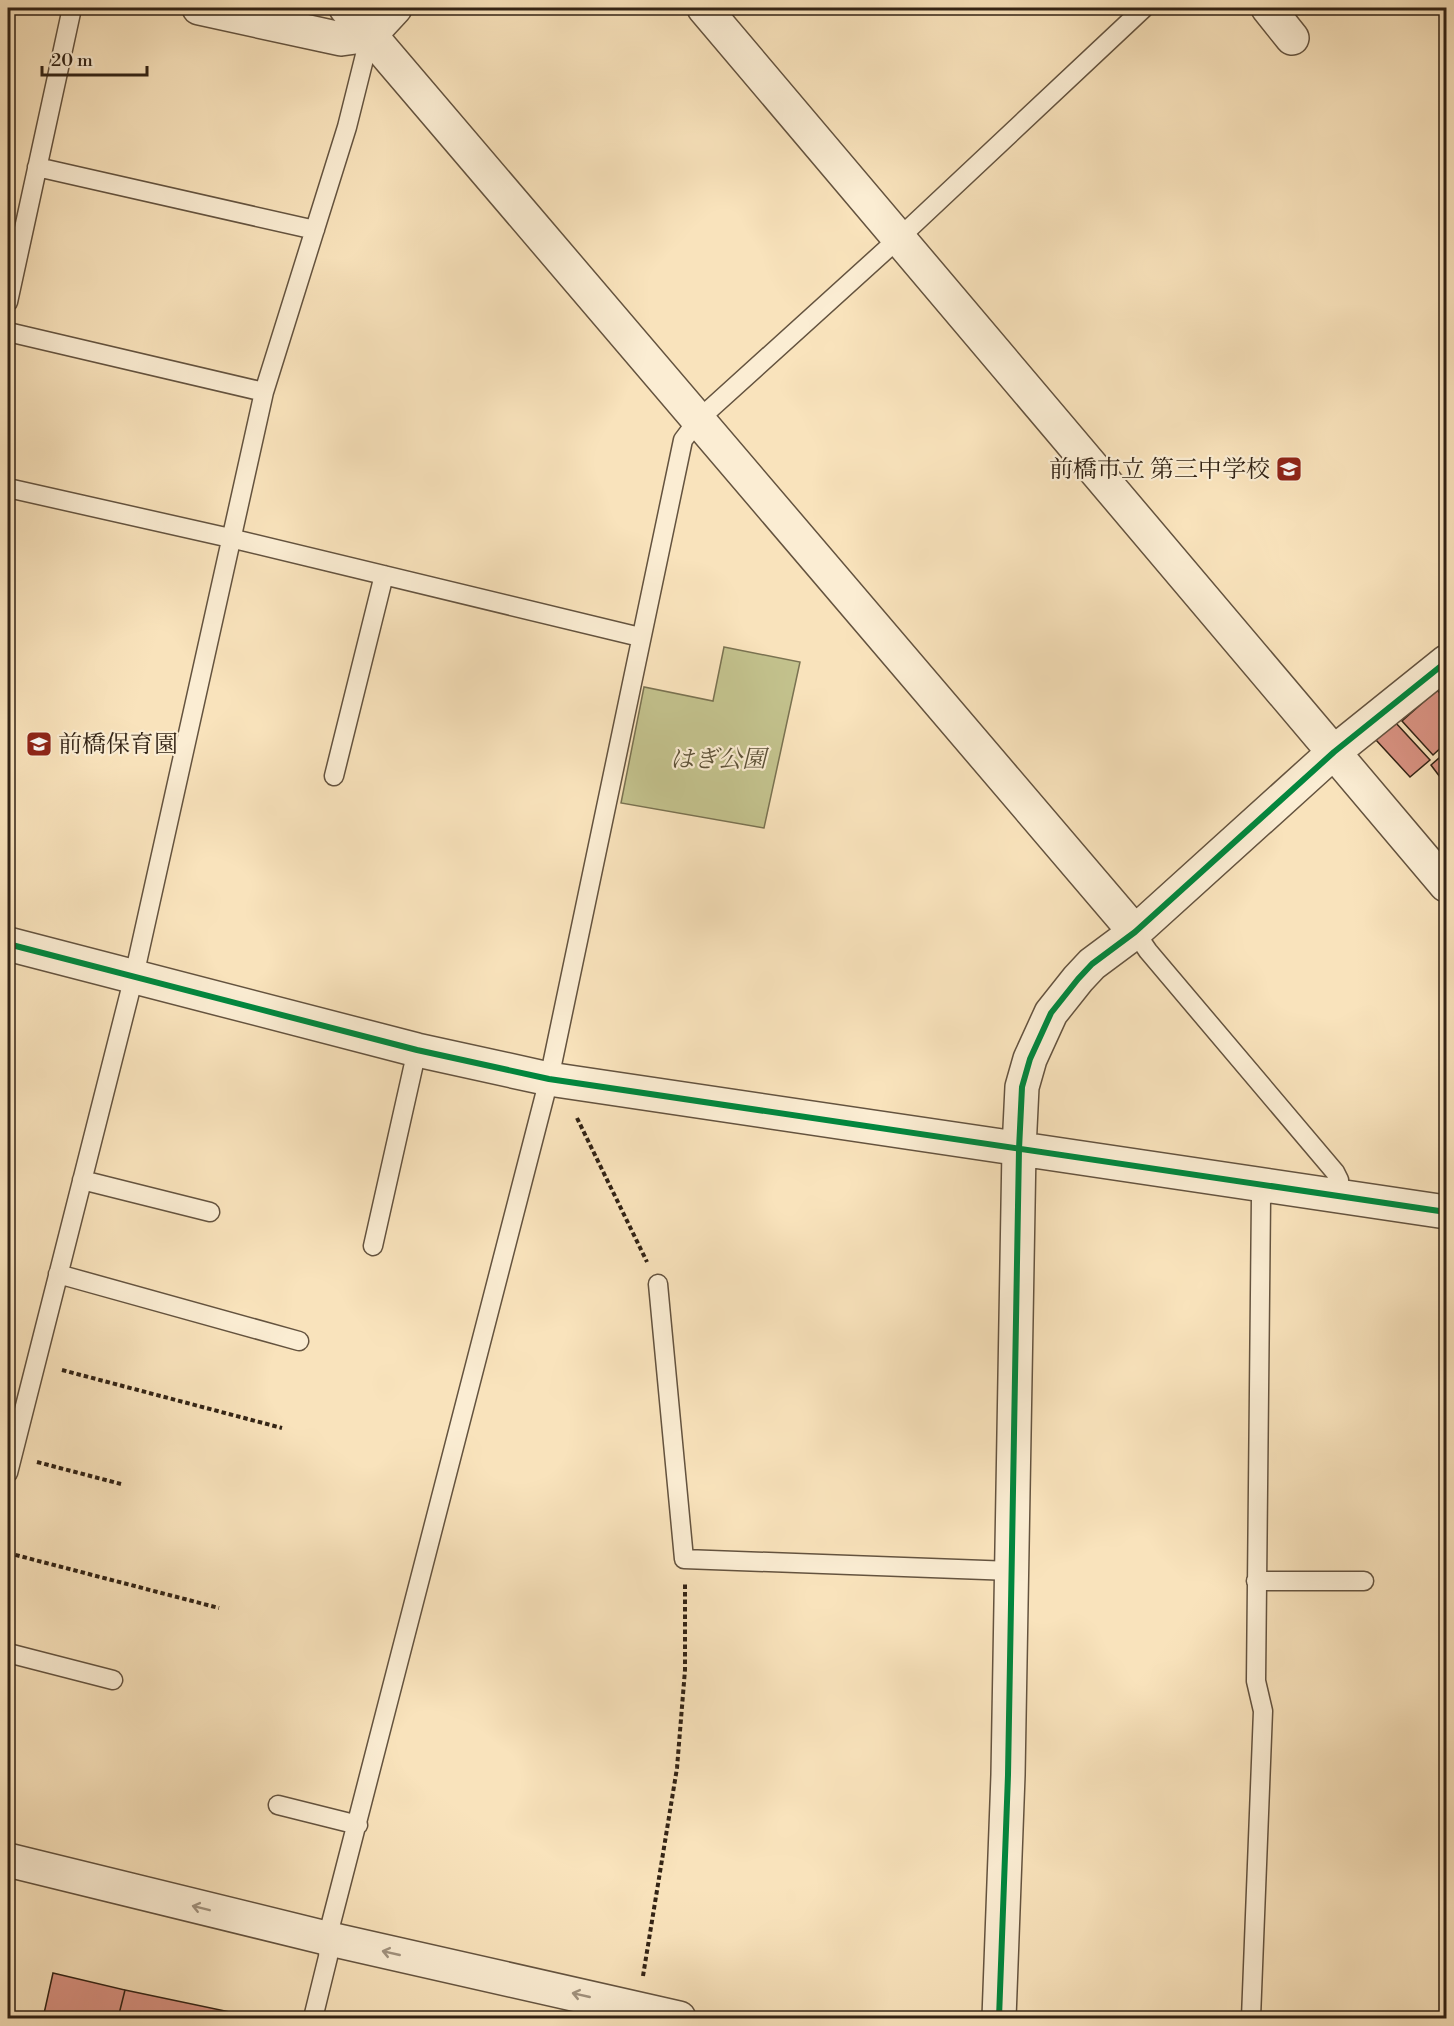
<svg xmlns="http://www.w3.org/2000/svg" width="1454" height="2026" font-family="'Libre Bodoni','Noto Serif JP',serif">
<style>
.green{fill:#c3c28d;stroke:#7a7251;stroke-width:1.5}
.building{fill:#d99282;stroke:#322315;stroke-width:1.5}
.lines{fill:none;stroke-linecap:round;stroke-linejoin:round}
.service-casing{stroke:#64533f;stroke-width:21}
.minor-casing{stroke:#64533f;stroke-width:36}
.tertiary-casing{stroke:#64533f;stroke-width:36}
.path{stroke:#322315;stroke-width:4;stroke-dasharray:4.5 3;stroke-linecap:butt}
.service{stroke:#fbedd3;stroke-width:18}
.minor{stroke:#fbedd3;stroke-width:33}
.tertiary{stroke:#fbedd3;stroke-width:33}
.cycleway-casing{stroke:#fbedd3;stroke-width:10}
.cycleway{stroke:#00873e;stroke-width:6}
.oneway{stroke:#a1927e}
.labels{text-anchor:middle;stroke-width:4.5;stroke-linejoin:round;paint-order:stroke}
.poi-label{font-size:24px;fill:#322315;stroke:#fbedd3;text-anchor:end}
.park-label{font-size:24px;font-style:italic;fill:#5e5339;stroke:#fbedd3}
</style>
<rect width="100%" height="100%" fill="#f9e3bc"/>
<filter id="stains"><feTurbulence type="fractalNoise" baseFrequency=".00333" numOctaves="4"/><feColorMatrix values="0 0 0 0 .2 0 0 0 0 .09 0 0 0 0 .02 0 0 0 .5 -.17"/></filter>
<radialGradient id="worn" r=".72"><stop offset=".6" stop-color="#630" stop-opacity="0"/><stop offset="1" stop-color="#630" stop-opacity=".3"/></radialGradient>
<path class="green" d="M724 647 800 662 764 828 621 803 644 687 713 701Z"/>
<path class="building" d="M1437 690 1446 700V743L1433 755 1402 721Z
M1395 722 1430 760 1410 777 1376 740Z
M1446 752V785L1431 765Z
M53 1973 125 1990 118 2018H43Z
M125 1990 258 2018H118Z"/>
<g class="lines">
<defs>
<path id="service" d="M37 167 315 230
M8 302 72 8
M8 332 264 392
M8 488 230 538 640 637
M334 776 384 575
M1135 932 1148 951 1335 1172 1339 1180 1338 1196
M82 1180 210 1212
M373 1246 417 1050
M58 1274 299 1341
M658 1284 684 1559 1012 1571
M8 1473 134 976 264 392 347 127 370 35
M1256 1581H1364
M8 1653 113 1680
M278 1805 358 1825
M313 2018 328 1957 330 1927 549 1079 683 440 698 420 899 238 1144 8
M1251 2018 1263 1711 1256 1681 1261 1198 1264 1186"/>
<path id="minor" d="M199 8 341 39 370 35 1135 932
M346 8 370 35 395 8
M1268 8 1292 38
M8 944 417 1050 549 1079 1446 1212
M8 1860 330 1939 679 2018
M999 2018 1008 1775 1019 1149 1022 1087 1030 1059 1051 1013 1078 979 1092 964 1135 932 1334 752 1446 662"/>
<path id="tertiary" d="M704 8 1446 885"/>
</defs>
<use href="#service" class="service-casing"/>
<use href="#minor" class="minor-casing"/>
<use href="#tertiary" class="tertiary-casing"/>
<path class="path" d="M577 1118 647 1262
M62 1370 282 1428
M37 1462 121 1484
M8 1553 219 1608
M643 1976 677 1768 685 1670V1584"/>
<use href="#service" class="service"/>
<use href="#minor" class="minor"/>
<use href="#tertiary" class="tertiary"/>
<defs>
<path id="cycleway" d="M8 944 417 1050 549 1079 1446 1212
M999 2018 1008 1775 1019 1149 1022 1087 1030 1059 1051 1013 1078 979 1092 964 1135 932 1334 752 1446 662"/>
</defs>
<use href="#cycleway" class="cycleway-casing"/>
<use href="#cycleway" class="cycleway"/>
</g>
<defs><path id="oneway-shaft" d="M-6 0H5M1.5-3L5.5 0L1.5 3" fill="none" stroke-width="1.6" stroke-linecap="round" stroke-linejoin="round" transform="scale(1.5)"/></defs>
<g class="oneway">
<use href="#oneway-shaft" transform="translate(201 1908) rotate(-166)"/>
<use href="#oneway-shaft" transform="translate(391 1953) rotate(-167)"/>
<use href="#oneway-shaft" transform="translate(581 1995) rotate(-167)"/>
</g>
<defs>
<symbol id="school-square" viewBox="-11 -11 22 22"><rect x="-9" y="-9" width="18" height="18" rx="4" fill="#8f2418" stroke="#fbedd3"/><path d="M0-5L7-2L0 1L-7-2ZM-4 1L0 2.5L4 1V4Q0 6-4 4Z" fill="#fff"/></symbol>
</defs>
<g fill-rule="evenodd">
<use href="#school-square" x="1274" y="454" width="30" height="30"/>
<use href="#school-square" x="24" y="729" width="30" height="30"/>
</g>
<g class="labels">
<g class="poi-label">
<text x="1270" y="477">前橋市立 第三中学校</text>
<text x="58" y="752" text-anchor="start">前橋保育園</text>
</g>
<g class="park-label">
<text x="718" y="767">はぎ公園</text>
</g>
</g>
<rect width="1454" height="2026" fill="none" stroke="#f9e3bc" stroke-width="30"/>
<rect x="9" y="9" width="1436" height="2008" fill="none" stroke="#322315" stroke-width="3"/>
<rect x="15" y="15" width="1424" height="1996" fill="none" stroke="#322315" stroke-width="1.5"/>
<path d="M42 66v9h105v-9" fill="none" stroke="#322315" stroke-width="3"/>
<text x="51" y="66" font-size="18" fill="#322315" stroke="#fbedd3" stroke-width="4.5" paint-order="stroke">20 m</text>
<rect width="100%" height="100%" filter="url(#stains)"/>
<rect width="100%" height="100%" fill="url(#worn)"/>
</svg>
